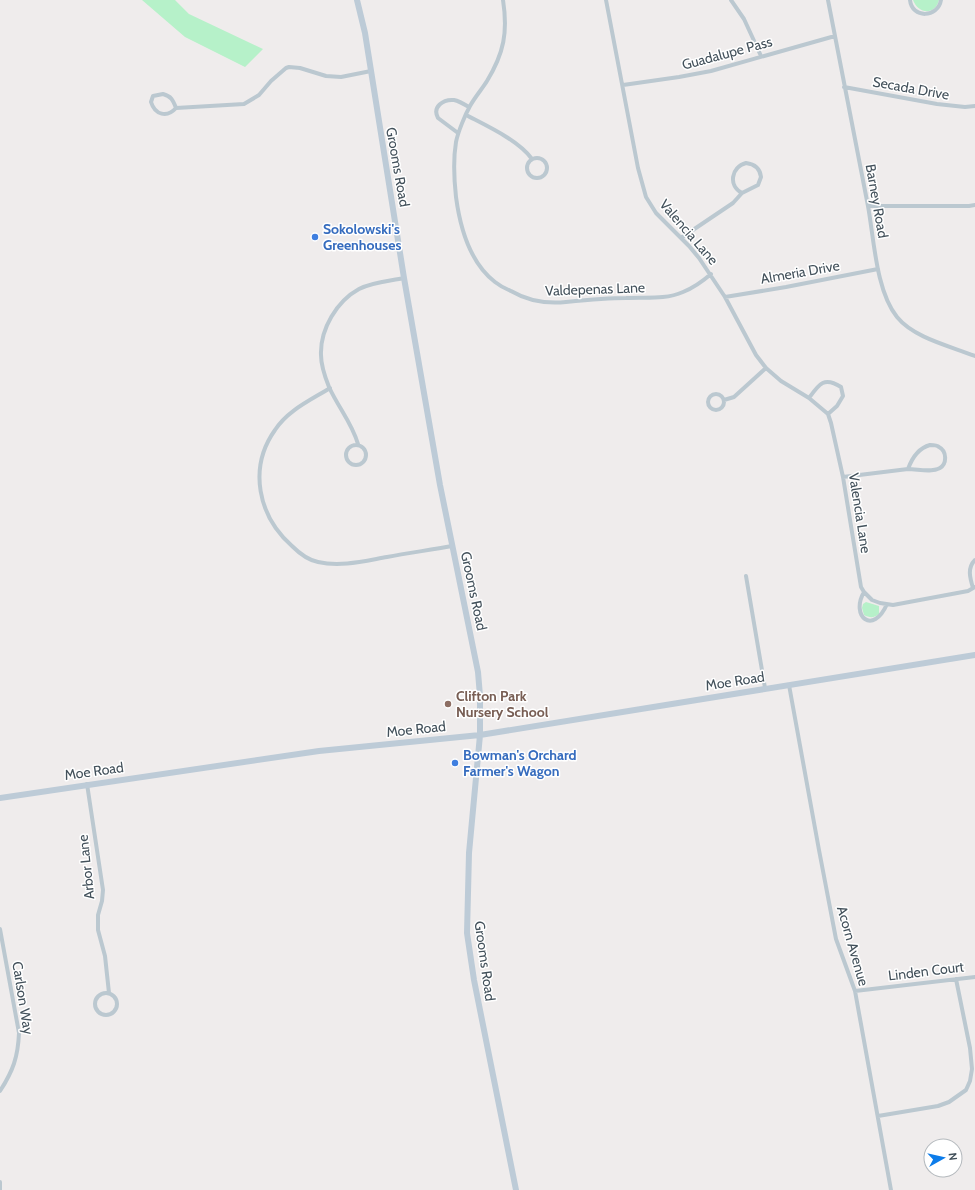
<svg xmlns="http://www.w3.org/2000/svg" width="975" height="1190" font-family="Cabin,sans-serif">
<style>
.green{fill:#b6f1c9}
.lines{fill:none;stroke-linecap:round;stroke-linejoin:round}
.street{stroke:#bbc8d0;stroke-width:4}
.secondary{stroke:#bdcbd7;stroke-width:6}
.shop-dot{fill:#3f7fe0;stroke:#fff;stroke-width:1.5}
.education-dot{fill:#8d6e63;stroke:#fff;stroke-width:1.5}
.labels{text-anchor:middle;stroke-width:3;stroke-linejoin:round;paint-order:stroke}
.street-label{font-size:14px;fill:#43515b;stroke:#fff}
.shop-label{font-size:14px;font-weight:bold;fill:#366cbe;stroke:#fff;text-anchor:start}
.education-label{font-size:14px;font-weight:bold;fill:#785e54;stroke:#fff;text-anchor:start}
</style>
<rect width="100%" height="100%" fill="#efecec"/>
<path class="green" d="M142 0H175L189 14 263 49 245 67 185 37Z
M913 0H939C935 16 918 14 913 0Z
M866 602 879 606V614C874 618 870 618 864 615L862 608 863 604Z"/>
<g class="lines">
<path class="street" d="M503 0C508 32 504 53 487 81 482 89 475 97 470 106 465 115 458 132 456 142 453 160 454 179 456 197 460 227 469 262 495 282 500 286 506 289 511 291 528 301 546 304 566 302 586 300 606 298 626 298 646 297 665 300 683 292 693 288 703 281 711 274
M606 0 638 168 646 197 656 213 689 246 699 258 725 297 756 355 766 368 781 381 809 398 828 414
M731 0 744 19 761 56
M828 0C841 69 855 137 868 206 874 239 876 291 897 317 914 338 950 346 975 356
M910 0C912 19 938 18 941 0
M623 85 679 77 711 71 835 36
M844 87 937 104 965 107 975 106
M163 94C171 96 173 100 176 108 167 118 155 115 151 102L153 96Z
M176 108 244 104 259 95 271 81 286 68 289 67 300 68 326 76 341 77 371 71
M466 115C487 126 518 140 532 159
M458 133 438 118C432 107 443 99 454 100 459 101 464 104 469 107
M527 168a10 10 0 1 1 20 0a10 10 0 1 1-20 0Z
M746 163C754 164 760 168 761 177L758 185 742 193C728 186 731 167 746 163Z
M868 206H969L975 205
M681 238 733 203 742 193
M725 297 786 287 878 269
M330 388C311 400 288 410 275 430 248 468 258 516 292 546 299 553 308 560 318 562 341 567 364 561 387 557 408 553 430 550 452 546
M708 402a8 8 0 1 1 16 0a8 8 0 1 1-16 0Z
M809 398C819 384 824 376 841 387L843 396 837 406 828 414 831 423 843 477 861 587 864 592C850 616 873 636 887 604
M724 400 734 397 766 368
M358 444C352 423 338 407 329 387 325 377 321 365 321 355 320 329 337 301 359 289 372 282 390 281 404 278
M346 455a10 10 0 1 1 20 0a10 10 0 1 1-20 0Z
M930 445C933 445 937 445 939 447 947 451 947 464 940 468 931 473 918 469 908 469 912 458 919 448 930 445Z
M843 477 908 469
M746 576 765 688
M973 588C970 578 967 568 975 560
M864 592 872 600 880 603 893 605 968 591 975 587
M789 685 819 850 836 939 855 991 891 1190
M87 784 103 890 102 901 98 915V930L105 956 109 993
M0 929 19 1033C18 1057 13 1071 0 1091
M855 991 975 977
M95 1004a11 11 0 1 1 22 0a11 11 0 1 1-22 0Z
M878 1116 938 1106 949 1102 966 1090 970 1081 972 1069 970 1048 956 979
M0 1182V1190"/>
<path class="secondary" d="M357 0 365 33 404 278 440 485 478 672 480 696V735L469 853 467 933 474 980 516 1190
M0 798 319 751 480 735 975 655"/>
</g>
<g class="shop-dot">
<circle cx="315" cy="237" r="4"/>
<circle cx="455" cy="763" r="4"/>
</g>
<circle class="education-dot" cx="448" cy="704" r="4"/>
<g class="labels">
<g class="street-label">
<text transform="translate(727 53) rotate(-15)" y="5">Guadalupe Pass</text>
<text transform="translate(911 88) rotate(10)" y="5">Secada Drive</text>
<text transform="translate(398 167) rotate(80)" y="5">Grooms Road</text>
<text transform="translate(877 201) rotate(80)" y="5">Barney Road</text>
<text transform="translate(689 232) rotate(49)" y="5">Valencia Lane</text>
<text transform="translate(800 272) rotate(-10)" y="5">Almeria Drive</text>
<text transform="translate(595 289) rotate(-2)" y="5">Valdepenas Lane</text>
<text transform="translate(860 513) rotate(81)" y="5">Valencia Lane</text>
<text transform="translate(474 591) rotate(78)" y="5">Grooms Road</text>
<text transform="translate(735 681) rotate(-9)" y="5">Moe Road</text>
<text transform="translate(416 729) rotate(-6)" y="5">Moe Road</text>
<text transform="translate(94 771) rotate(-8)" y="5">Moe Road</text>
<text transform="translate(86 867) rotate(-96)" y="5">Arbor Lane</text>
<text transform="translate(853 946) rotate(74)" y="5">Acorn Avenue</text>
<text transform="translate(485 961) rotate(82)" y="5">Grooms Road</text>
<text transform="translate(926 971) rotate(-7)" y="5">Linden Court</text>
<text transform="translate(23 998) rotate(81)" y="5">Carlson Way</text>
</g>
<g class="shop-label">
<text x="323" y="234">Sokolowski's<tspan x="323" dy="16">Greenhouses</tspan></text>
<text x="463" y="760">Bowman's Orchard<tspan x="463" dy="16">Farmer's Wagon</tspan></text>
</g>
<g class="education-label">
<text x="456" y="701">Clifton Park<tspan x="456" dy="16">Nursery School</tspan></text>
</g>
</g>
<g transform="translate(943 1158) rotate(82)"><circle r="19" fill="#ffffff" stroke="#b4b9bd"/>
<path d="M0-3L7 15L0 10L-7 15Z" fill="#0c7cea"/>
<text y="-6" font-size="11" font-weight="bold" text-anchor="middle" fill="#43515b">N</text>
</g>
</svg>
